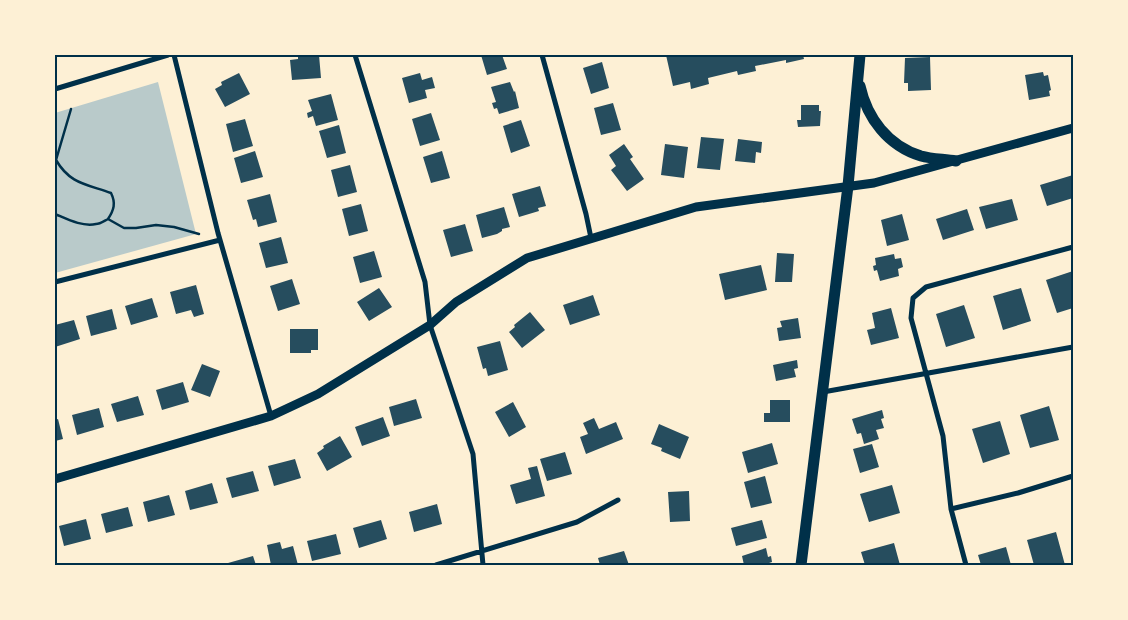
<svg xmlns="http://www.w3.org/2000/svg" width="1128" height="620" font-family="'Fira Sans Condensed',sans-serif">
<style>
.green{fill:#b9caca}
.building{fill:#264d5e}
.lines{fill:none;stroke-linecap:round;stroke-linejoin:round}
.path{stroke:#003049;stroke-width:2.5}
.minor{stroke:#003049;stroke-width:5}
.tertiary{stroke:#003049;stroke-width:9}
.primary{stroke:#003049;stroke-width:11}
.neatline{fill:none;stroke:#003049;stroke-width:2}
</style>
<rect width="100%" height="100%" fill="#fdf0d5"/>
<path class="green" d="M158 82 196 234 55 273V113Z"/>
<path class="building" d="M319 55 321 78 292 80 290 60 298 59V56Z
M481 55H502L507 69 487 75Z
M666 55H803L804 59 786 63V60L755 66 756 71 738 75 737 71 708 78 709 84 691 89 690 82 673 86Z
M930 57 931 90 908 91V83H904L905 58Z
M602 62 609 88 591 94 583 68Z
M1043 72 1044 76 1048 75 1051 90 1049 91 1050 96 1029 100 1025 75Z
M239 73 250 94 225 107 215 89 222 85 221 82Z
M420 73 422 80 432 77 435 88 425 90 427 98 409 103 402 78Z
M510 82 514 92 515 91 519 108 499 114 497 108 494 109 492 103 496 102 491 87Z
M331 94 338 120 316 126 313 116 308 118 307 113 312 111 308 100Z
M613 103 621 130 601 135 594 108Z
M801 105H819V111H821L820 126 798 127 797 120H801Z
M431 113 440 140 420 146 412 119Z
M245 119 253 146 233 152 226 124Z
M521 120 530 146 511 153 503 126Z
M339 125 346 153 327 158 319 131Z
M701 137 724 139 720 170 697 168Z
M738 139 762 142 761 153 756 152 755 163 735 161Z
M624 144 633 157 630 159 644 179 627 191 611 170 616 166 609 155Z
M665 144 688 147 684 178 661 175Z
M255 151 263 177 241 183 234 158Z
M442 151 450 178 431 183 423 157Z
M350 165 357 192 338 197 331 170Z
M1073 175V198L1047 206 1040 185Z
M540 186 546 206 538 208 539 211 519 217 512 194Z
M270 194 277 222 258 227 256 219 253 220 247 200Z
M1012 199 1018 220 986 229 979 207Z
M361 204 368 231 349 236 342 209Z
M504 207 510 227 502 229V231L497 234 482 238 476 215Z
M967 209 974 230 943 240 936 219Z
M902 214 909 240 887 246 881 220Z
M465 224 473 251 451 257 443 230Z
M281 237 288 263 266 268 259 243Z
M374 251 382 277 360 283 353 257Z
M777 253 794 254 792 282H775Z
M894 254 895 259 901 258 903 267 898 269 899 276 880 281 877 270 874 271 873 266 876 265 875 258Z
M761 265 767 290 725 300 719 274Z
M1073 271V308L1057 313 1046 280Z
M292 279 300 304 278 311 270 286Z
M196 285 204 314 194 317 191 310 176 314 170 292Z
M379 288 392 307 369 321 357 302Z
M1021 288 1031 321 1003 330 993 296Z
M593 295 600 315 570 325 563 305Z
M152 298 158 317 131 325 125 306Z
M964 305 975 338 946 347 936 314Z
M891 308 899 338 871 345 867 330 875 328 872 313Z
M112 309 117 329 91 336 86 316Z
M530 312 545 330 522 348 509 332 515 327 514 325Z
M798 318 801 338 779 341 777 328 782 327 780 321Z
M74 320 80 339 55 347V325Z
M290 329H318V350H311V353H290Z
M500 341 508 370 488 376 486 368 483 369 477 347Z
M797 360 798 368 794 369 796 377 776 381 773 365Z
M202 364 220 371 210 397 191 390Z
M183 382 189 402 162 410 156 390Z
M138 396 144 415 117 422 111 404Z
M416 399 422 418 394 426 389 407Z
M770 400H790V422H764V413H770Z
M513 402 526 427 509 437 495 412Z
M1049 406 1059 440 1030 448 1020 415Z
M99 408 104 427 77 435 72 415Z
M882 410 884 418 881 419 884 428 876 430 879 439 864 444 861 433 857 434 852 419Z
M383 417 390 436 362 446 355 427Z
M594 418 599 429 616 422 623 439 586 454 580 437 588 434 583 423Z
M58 419 63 439 55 441V420Z
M1000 421 1010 454 983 463 972 429Z
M659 424 689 437 680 459 661 451 662 448 651 444Z
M340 436 352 457 327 471 317 453 324 448 323 446Z
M772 443 778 464 748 473 742 452Z
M872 444 879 467 860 473 853 449Z
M565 452 572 474 547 481 540 459Z
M295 459 301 478 274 486 268 466Z
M537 466 545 496 516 504 510 485 531 479 528 468Z
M253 471 259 491 232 498 226 478Z
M765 476 772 503 751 508 744 482Z
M212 483 218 503 190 510 185 491Z
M892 485 900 513 869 522 860 494Z
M689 491 690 521 670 522 668 492Z
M169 495 175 515 148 522 143 502Z
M437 504 442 524 414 532 409 512Z
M128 507 133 526 106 533 101 514Z
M86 519 91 539 64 546 59 526Z
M381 520 387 539 359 548 353 528Z
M762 520 767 538 736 546 731 528Z
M1056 532 1065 565H1034L1027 540Z
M336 534 341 554 312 561 307 541Z
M280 542 282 549 293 546 298 565H271L267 545Z
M894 543 900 565H865L861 552Z
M1006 547 1011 565H981L978 555Z
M766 548 768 557 771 556 772 562 769 563V565H744L742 556Z
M624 551 629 565H600L598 558Z
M253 556 256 565H228V563Z"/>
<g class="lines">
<path class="path" d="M71 109 56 160C70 184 86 184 111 193 116 203 114 210 108 219
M55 214C67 219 82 227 96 224 100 224 104 221 108 219L124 228H136L156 225 174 227 199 234"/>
<path class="minor" d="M174 55 218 233 271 416
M355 55 425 282 430 325 473 454 483 565
M542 55 586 214 591 238
M55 89 168 55
M55 282 220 240
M823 392 1073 347
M951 509 1018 493 1073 476
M436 565 577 522 618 500
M966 565 951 509 943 436 911 318 913 298 926 287 1073 247"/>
<path class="tertiary" d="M55 479 271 416 318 394 430 325 456 302 527 258 696 207 874 183 1073 128"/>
<path class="primary" d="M860 86C867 118 888 146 921 156 932 159 944 159 956 161
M801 565 848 186 860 55"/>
</g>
<rect width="1128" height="620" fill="none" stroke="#fdf0d5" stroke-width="112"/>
<rect x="56" y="56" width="1016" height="508" class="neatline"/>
</svg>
